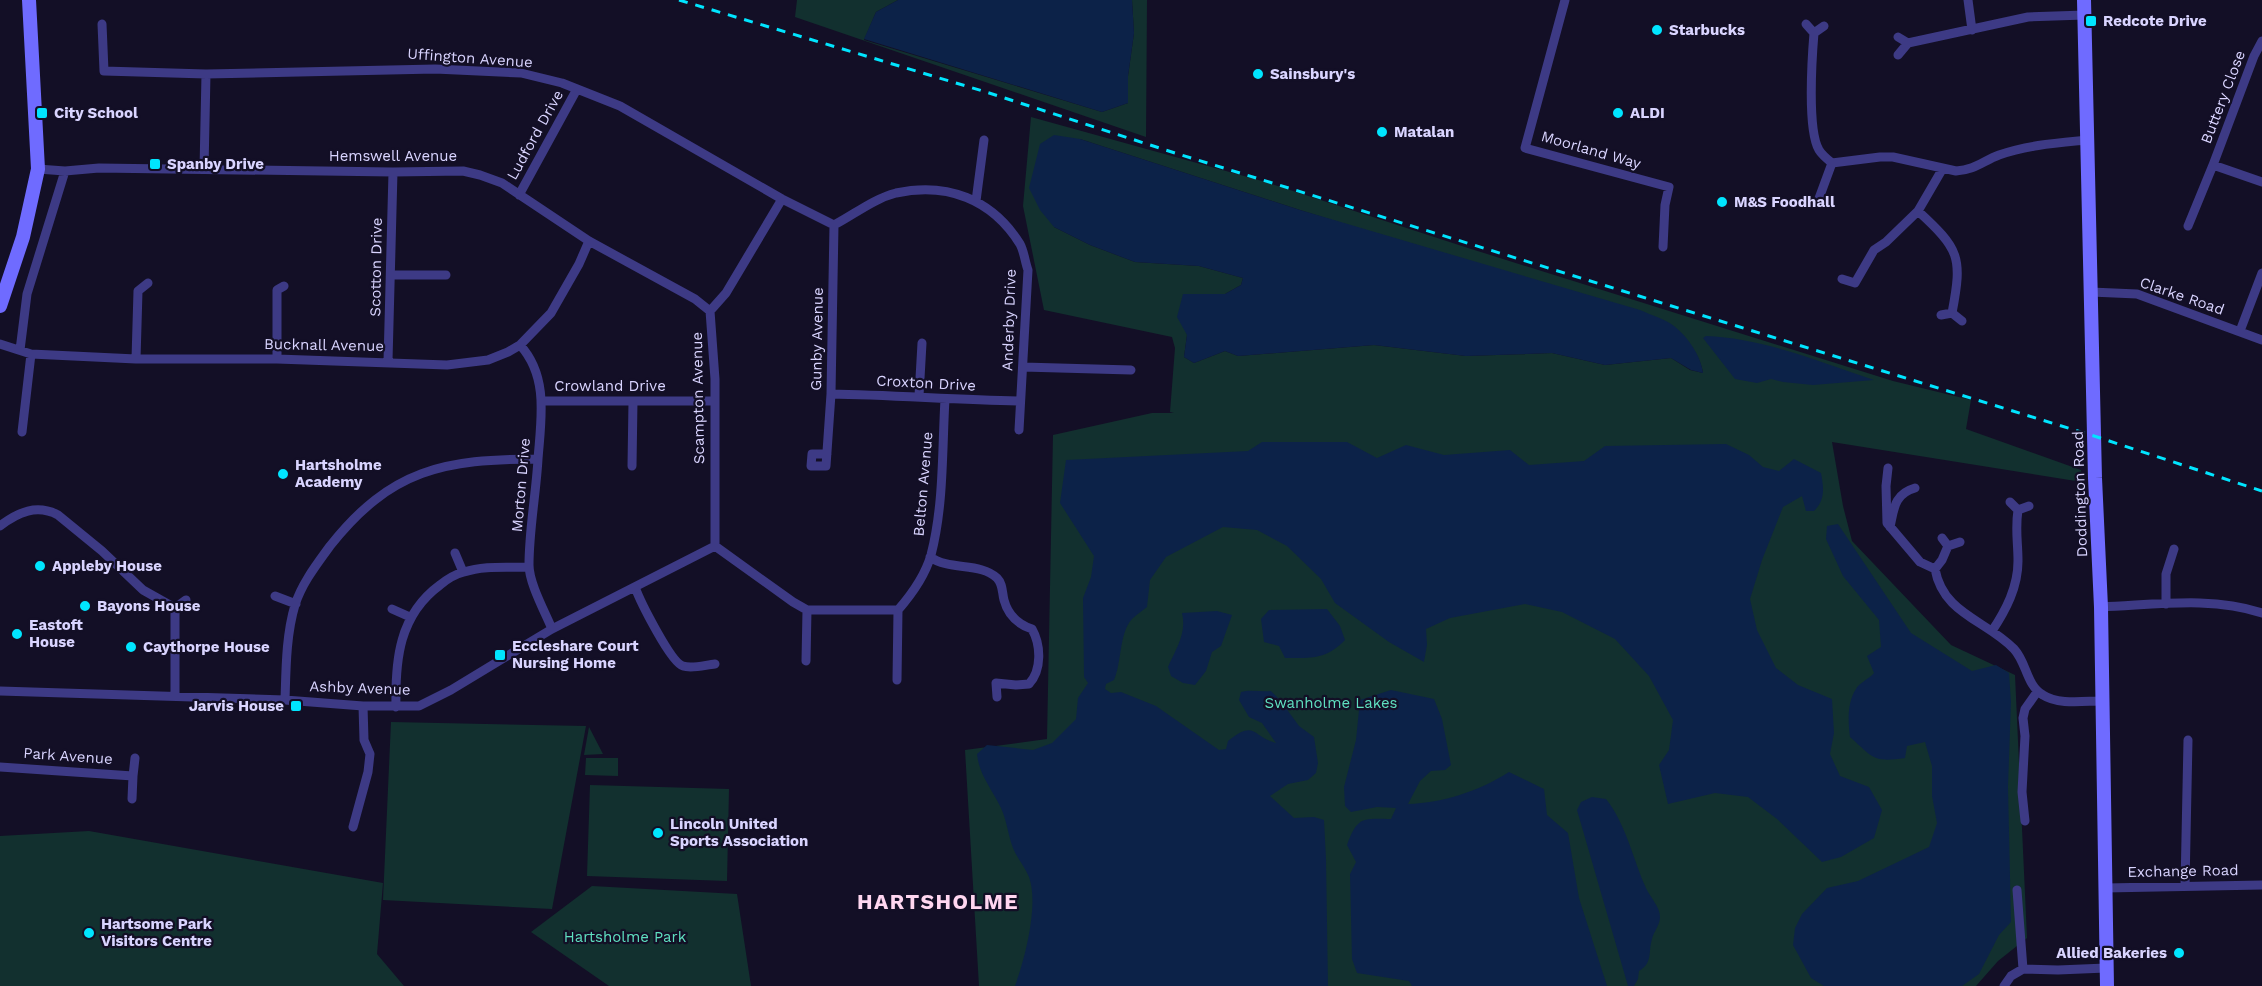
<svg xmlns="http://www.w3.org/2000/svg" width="2262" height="986" font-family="'Work Sans',sans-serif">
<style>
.green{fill:#12302f;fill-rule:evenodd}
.water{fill:#0c2248}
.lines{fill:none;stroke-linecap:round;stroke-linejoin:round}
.minor{stroke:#3d3a85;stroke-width:9}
.secondary{stroke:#6f6bff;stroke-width:14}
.rail{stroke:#00e5ff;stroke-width:3;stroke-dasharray:9 8;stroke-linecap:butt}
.poi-dot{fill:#00e5ff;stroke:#130f26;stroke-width:2}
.labels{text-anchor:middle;stroke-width:4.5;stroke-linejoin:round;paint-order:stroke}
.poi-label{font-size:15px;font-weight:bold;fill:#d9d4ff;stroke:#130f26;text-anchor:start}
.street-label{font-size:15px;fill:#d9d4ff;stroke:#130f26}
.park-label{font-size:15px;fill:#5fe0c0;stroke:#130f26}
.district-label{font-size:21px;font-weight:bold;letter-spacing:1.5px;fill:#ffd6f0;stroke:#130f26}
</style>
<rect width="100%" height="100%" fill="#130f26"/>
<path class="green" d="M797 0H898L876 12 864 40 1102 112 1128 103V76L1134 33 1132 0H1147L1146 137 795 17Z
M1031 117 1262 181 1468 248 1893 381 1971 400 1966 429 2081 470 2082 482 1832 442 1843 506 1852 541 1951 645 2015 675 2027 938 1998 961 1976 986H979L965 750 1047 739 1053 435 1152 413H1174L1170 412 1175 348 1172 337 1044 310 1023 206ZM1080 139 1300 210 1673 326C1686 340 1700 353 1703 373L1690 370 1671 358 1605 365 1552 353 1466 356 1374 345 1238 356 1225 351 1194 363 1184 357 1187 335 1183 294H1225L1241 285 1243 278 1199 266 1135 262 1090 245 1054 227Z
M391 722 586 726 552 909 383 900Z
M589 727 603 754 584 755Z
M586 758H618V776L585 775Z
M590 785 729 789 727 881 587 876Z
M89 831 383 883 377 954 404 986H0V836Z
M592 886 737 894 751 986H609L531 932Z"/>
<path class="water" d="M898 0H1132L1134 33 1128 76V103L1102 112 864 39 876 12Z
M1054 135 1080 139 1300 210 1640 310C1651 315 1665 319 1674 326 1688 337 1701 356 1703 373L1691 370 1671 358 1605 365 1552 353 1466 356 1374 345 1238 356 1225 351 1194 363 1184 357 1187 335 1177 317 1183 294H1225L1241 285 1243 278 1199 266 1135 262 1090 245 1054 227 1040 210 1029 188 1040 144Z
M1706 336C1763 338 1820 362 1874 380L1813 385 1783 382 1771 379 1757 383 1735 379 1703 338Z
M1262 442H1347L1377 458 1406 445 1444 455 1510 450 1529 465 1584 461 1605 446 1726 444 1749 455 1763 467 1779 471 1794 459 1821 473C1824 489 1825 500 1814 511H1806L1802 496 1783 507 1762 560 1750 599 1757 630 1776 668 1798 685 1832 699 1834 733 1830 754 1840 776 1869 787 1882 810 1874 838 1841 857 1822 862 1777 819 1748 797 1715 793 1668 804 1659 765 1669 750 1673 720 1649 676 1615 639 1562 612 1525 604 1450 618 1426 629 1427 645 1424 662 1389 642 1335 603 1321 579 1287 546 1257 530 1223 527 1166 557 1150 580 1147 607C1142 611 1136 615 1132 619 1119 633 1122 662 1114 680L1106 684 1105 689 1111 693 1121 692 1156 706 1219 750 1226 749 1228 741C1256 719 1252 737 1276 743L1262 723 1249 717 1239 700 1241 692C1250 689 1261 692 1271 691L1280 700 1299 726 1314 737 1318 763 1316 773 1308 780 1288 784 1270 796 1294 818 1314 817 1324 820 1326 859 1328 986H1015C1025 959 1039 904 1029 877 1025 867 1017 858 1013 848 1008 835 1007 821 1001 808 992 789 979 775 977 754L987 745 1033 750 1052 743 1076 719 1078 698 1088 683 1084 677 1083 598 1091 577 1094 556 1060 503 1066 460 1248 451Z
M1838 524 1911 633 1972 671 1996 665 2009 673 2011 702 2008 787 2011 922 1999 935 1979 974 1962 986H1824L1811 978 1793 945 1795 928 1802 914 1827 888 1858 881 1929 847 1937 823 1932 796V766L1925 742 1907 746 1905 758C1872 763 1873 757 1850 737 1848 721 1847 703 1856 689 1859 683 1869 679 1874 673L1867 656 1881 647 1879 620 1843 576 1826 539 1827 526Z
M1327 609 1340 626 1345 640C1326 660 1311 658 1285 658L1279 646 1264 642 1261 619 1269 610Z
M1217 611 1232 615 1221 646 1212 652 1206 671 1195 685 1183 683 1171 676 1168 667C1176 649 1187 633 1182 613Z
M1391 690 1434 699 1442 719 1451 765 1445 770 1431 771 1420 781 1408 804C1443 803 1479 791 1509 772L1544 789 1547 815 1568 833 1579 898 1607 986H1412L1409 981 1357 973 1352 959 1350 874 1356 862 1347 845C1357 817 1362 818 1391 819L1396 808 1377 807 1351 812 1345 806 1344 787 1356 740 1360 700Z
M1592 797 1606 799C1626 824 1633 859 1646 888 1650 897 1660 907 1660 917 1660 925 1654 931 1652 939 1648 952 1653 963 1639 971L1638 979 1634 986H1628L1577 810 1581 802Z"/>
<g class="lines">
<path class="minor" d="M1565 0 1525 148 1669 187 1665 205 1663 247
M1968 0 1972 30
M102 24 104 71 206 74 435 69 521 73 562 83 620 106 782 199 834 225
M1806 24 1814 33C1812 57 1807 130 1819 150 1822 155 1827 159 1832 163L1880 157H1893L1956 171C1975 170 1983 161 1999 155 2028 145 2057 143 2087 140
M1814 33 1824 26
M1898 37 1908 43 2028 17 2085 15
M2262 41 2254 56 2213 165 2262 182
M1898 55 1908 43
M38 169 65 171 99 168 393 172 463 171 480 175 502 183 589 241 695 299 710 311
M204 169 206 74
M519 195 577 89
M976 201 984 140
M1818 201 1832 163
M1918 211C1959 249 1963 256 1952 313L1941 315
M834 225C855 214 873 199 896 193 947 182 992 199 1020 244 1024 251 1025 262 1028 270L1019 430
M2188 226 2213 165
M391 275H446
M1842 279 1855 283 1874 250 1886 242 1918 211 1943 168
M138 291 148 283
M2091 292 2137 294 2262 340
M1952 313 1962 321
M2240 331 2262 273
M0 344 31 354 136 359H277L447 365 488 360 508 352 520 345 551 313 579 264 589 241
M520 345C549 377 541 419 538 459 536 494 529 530 529 565 529 583 545 612 552 629
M20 350 27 294 65 171
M136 359 138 291
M277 359V290L284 286
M388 361 393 172
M1023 367 1131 370
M831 394C894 395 957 400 1020 401
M919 396 922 343
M542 401H715
M22 432 31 354
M827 454H812L811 466H826L831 394 834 225
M632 466 633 401
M1888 468 1886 486 1887 523 1920 562 1935 569C1943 614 1986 620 2014 649 2027 663 2026 685 2043 695 2058 705 2084 701 2102 701
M2010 502 2018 510 2029 506
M0 526C18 512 37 504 58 515L102 551 143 590 175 608V696
M1890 527C1894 509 1894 494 1915 488
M1942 538 1948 546 1960 542
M715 546 793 602 807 610H898C912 594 925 576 931 555 944 505 942 450 945 399
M715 546V379L710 311 726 293 782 199
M455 553 463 572
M930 557C950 571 980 562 997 578 1003 584 1002 592 1004 600 1008 615 1017 624 1032 629 1041 645 1042 670 1029 684L1016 685 996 683 997 697
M1935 569 1942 560 1948 546
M635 587C640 601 671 663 683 666 692 669 705 665 715 664
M275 596 296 604
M2166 604V574L2174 549
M2101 607C2155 605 2211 596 2262 613
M175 608 186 600
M392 609 410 617
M1992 631C2006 610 2018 587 2018 561 2018 542 2015 529 2018 510
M806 661 807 610
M897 680 898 610
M0 691 285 700 363 706H419L451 690 552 629 715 546
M285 700C286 669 286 635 295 605 302 583 317 564 330 546 391 469 444 459 538 459
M396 707C395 660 399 615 440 585 446 580 456 574 464 572 485 565 508 568 529 567
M0 767 133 776 135 758
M132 799 133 776
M2025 821 2022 792 2025 736 2023 718 2025 709 2037 692
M353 827 368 772 370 754 364 740 363 706
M2185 886 2188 740
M2105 888 2262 885
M2017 890 2023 969
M2004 986 2011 976 2023 969 2058 970 2106 968"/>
<path class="secondary" d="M2084 0 2095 478 2101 607 2107 986
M0 306 23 237 38 169 29 0"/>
<path class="rail" d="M679 0 986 92 1178 154 2094 436 2262 491"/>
</g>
<g class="poi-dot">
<rect x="2085" y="15" width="12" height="12" rx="3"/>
<circle cx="1657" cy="30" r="6"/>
<circle cx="1258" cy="74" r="6"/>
<rect x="36" y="107" width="12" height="12" rx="3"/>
<circle cx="1618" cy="113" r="6"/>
<circle cx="1382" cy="132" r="6"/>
<rect x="149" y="158" width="12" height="12" rx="3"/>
<circle cx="1722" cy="202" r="6"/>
<circle cx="283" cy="474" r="6"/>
<circle cx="40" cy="566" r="6"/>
<circle cx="85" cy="606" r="6"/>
<circle cx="17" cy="634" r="6"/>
<circle cx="131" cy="647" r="6"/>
<rect x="494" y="649" width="12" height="12" rx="3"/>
<rect x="290" y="700" width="12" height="12" rx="3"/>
<circle cx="658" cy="833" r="6"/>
<circle cx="89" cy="933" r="6"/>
<circle cx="2179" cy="953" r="6"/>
</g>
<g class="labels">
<g class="poi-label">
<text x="2103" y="26">Redcote Drive</text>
<text x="1669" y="35">Starbucks</text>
<text x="1270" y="79">Sainsbury's</text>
<text x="54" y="118">City School</text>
<text x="1630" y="118">ALDI</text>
<text x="1394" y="137">Matalan</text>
<text x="167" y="169">Spanby Drive</text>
<text x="1734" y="207">M&amp;S Foodhall</text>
<text x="295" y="470">Hartsholme<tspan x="295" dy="17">Academy</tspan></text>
<text x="52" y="571">Appleby House</text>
<text x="97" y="611">Bayons House</text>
<text x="29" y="630">Eastoft<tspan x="29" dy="17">House</tspan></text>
<text x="512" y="651">Eccleshare Court<tspan x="512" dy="17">Nursing Home</tspan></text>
<text x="143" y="652">Caythorpe House</text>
<text x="284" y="711" text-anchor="end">Jarvis House</text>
<text x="670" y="829">Lincoln United<tspan x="670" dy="17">Sports Association</tspan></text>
<text x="101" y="929">Hartsome Park<tspan x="101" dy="17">Visitors Centre</tspan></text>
<text x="2167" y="958" text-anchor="end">Allied Bakeries</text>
</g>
<g class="street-label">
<text transform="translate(470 58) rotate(4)" y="5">Uffington Avenue</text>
<text transform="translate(2223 97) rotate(-69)" y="5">Buttery Close</text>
<text transform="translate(535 135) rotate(-61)" y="5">Ludford Drive</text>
<text transform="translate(1591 150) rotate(16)" y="5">Moorland Way</text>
<text x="393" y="161">Hemswell Avenue</text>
<text transform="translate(376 267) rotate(-89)" y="5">Scotton Drive</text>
<text transform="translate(2182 296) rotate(19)" y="5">Clarke Road</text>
<text transform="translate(1009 320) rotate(-88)" y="5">Anderby Drive</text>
<text transform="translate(817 339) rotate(-89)" y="5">Gunby Avenue</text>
<text transform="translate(324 345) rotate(1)" y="5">Bucknall Avenue</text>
<text transform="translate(926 383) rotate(3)" y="5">Croxton Drive</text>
<text x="610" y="391">Crowland Drive</text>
<text transform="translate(698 398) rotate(-91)" y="5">Scampton Avenue</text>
<text transform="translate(923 484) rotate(-85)" y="5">Belton Avenue</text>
<text transform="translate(521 485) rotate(-85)" y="5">Morton Drive</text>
<text transform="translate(2080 494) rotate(-92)" y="5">Doddington Road</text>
<text transform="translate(360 688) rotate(2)" y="5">Ashby Avenue</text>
<text transform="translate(68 756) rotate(4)" y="5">Park Avenue</text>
<text transform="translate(2183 871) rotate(-1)" y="5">Exchange Road</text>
</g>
<g class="park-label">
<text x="1331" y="708">Swanholme Lakes</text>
<text x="625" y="942">Hartsholme Park</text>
</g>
<g class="district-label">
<text x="938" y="909">HARTSHOLME</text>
</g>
</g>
</svg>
